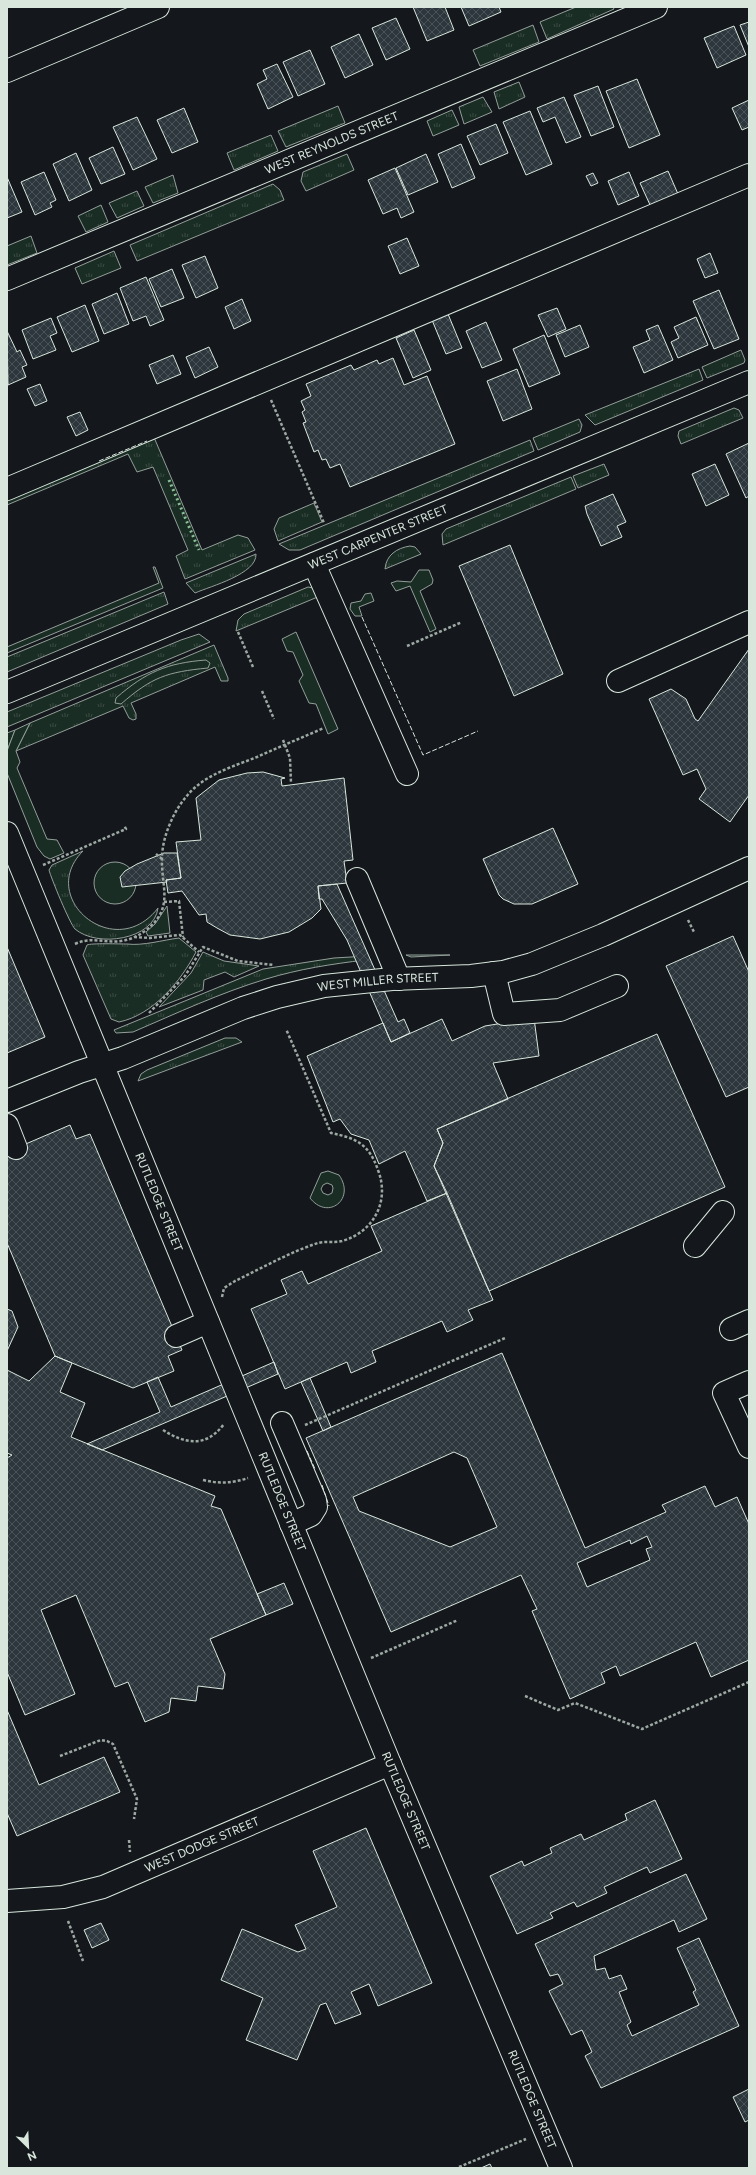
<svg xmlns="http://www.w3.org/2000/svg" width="756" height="2175" font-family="Figtree,sans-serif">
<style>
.grass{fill:url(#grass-tufts);stroke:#939e99}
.garden{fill:#1a2d24;stroke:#939e99;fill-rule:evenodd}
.building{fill:url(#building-cross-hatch);stroke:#d8e6dc;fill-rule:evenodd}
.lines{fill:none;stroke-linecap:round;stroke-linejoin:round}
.minor-casing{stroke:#d8e6dc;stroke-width:24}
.path{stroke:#9da8a2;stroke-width:2.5;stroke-dasharray:3 2;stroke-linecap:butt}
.minor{stroke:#14181c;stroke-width:22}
.hedge{stroke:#8ac095;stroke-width:3;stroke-dasharray:2 3;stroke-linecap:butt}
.fence{stroke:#d8e6dc;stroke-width:1;stroke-dasharray:5 2;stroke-linecap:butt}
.labels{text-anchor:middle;stroke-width:3;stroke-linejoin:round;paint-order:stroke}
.street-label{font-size:12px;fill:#d8e6dc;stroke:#14181c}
</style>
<defs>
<pattern id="grass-tufts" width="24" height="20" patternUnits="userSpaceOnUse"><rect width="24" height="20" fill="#1a2d24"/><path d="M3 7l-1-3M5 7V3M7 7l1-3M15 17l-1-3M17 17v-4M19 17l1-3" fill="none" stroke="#3b4b43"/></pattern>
<pattern id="building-cross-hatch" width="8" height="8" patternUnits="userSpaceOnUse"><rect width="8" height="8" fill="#2c363c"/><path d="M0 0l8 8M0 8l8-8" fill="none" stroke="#4a5358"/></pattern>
</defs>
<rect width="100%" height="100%" fill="#14181c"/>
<path class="grass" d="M576 7H613L614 9 547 39 540 22Z
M533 25 539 42 480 66 473 50Z
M519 82 525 97 499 109 494 92Z
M483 97 492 112 464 124 459 107Z
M338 106 345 123 286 147 278 131Z
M452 110 459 125 433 136 427 121Z
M271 135 278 151 234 170 227 153Z
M347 154 354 170 306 191 301 181 303 172Z
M173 175 178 193 153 203 145 187Z
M273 184 280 190 284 200 137 261 130 245Z
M137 191 144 206 117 218 109 203Z
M101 205 108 222 86 232 78 216Z
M31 236 37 253 7 265V246Z
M114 251 121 268 82 284 75 268Z
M741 350 745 360 744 363 707 378 702 367Z
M699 369 703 380 595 425 585 415Z
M734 408 739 410 743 418 681 444 678 436 679 431Z
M579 419 582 425 580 432 538 450 533 438Z
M153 435 202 550 238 535 248 538 255 550 185 579 176 556 188 550 153 467 137 472 128 454 7 505V497Z
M530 440 534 451 300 550H289L279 544Z
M604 464 609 475 578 488 573 476Z
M571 477 576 489 443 545 442 534 446 529Z
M314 503 322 522 278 541 274 529 279 518Z
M410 546 415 547 421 554 385 569C386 555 397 548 410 546Z
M256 554C257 574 211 586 195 593L186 583Z
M308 587 313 588 320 596 236 631 238 620 244 614Z
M164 592 168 604 7 672V657Z
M199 634 210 642 7 727V712L181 640Z
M214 645 228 678V681H221L215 667 131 703 136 714V719L133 720 129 718 123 706 16 751 30 723Z
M15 730 7 751V733Z
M83 851C36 898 115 964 158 908 154 940 97 948 75 929 70 924 51 878 49 870L52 865Z
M179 938 196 952C181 981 153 1015 119 1022L111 1019 83 955 87 945C91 943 120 944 127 944 143 946 163 940 179 938Z
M203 952 224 961 259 966 234 977 225 972 204 980 203 990 159 1007 191 973Z
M406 955H450L411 957Z
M368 956 365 960C332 964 299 969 266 979 220 993 177 1013 133 1032L116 1033 114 1030 263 969 334 958Z
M225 1038H236L242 1042 138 1081 141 1074 147 1070Z"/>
<path class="garden" d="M153 567H155L163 588 7 653V647L159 583Z
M419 570H429L433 580 432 584 420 591 436 629 430 632 410 586 396 591 391 583 397 581 411 582Z
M371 593 374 601 359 607 362 616H355L350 609 351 603 361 601 365 594Z
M296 632 338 729 328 734 316 704 309 703 299 681 303 675 293 652 287 651 282 639Z
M206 660 210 663 208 668C167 672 152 677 121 704L115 703 116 698C146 672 167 663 206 660Z
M30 723 16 751 20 762 17 768 47 839 57 840 64 853 50 859 44 856 37 847 7 773V751L15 730Z
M94 883a21 21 0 1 1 42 0a21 21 0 1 1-42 0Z
M167 906 170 933 148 936 146 932 155 924Z
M328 1171 339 1175C356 1199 328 1221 310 1198L321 1173ZM327 1183 332 1185 333 1188 332 1193 328 1195 323 1193 321 1189 323 1185Z"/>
<path class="building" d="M413 7H445L454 30 427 41Z
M461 7H499L501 12 469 26Z
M396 18 410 49 386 60 372 28Z
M749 22V47L740 25Z
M734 26 746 55 717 68 704 38Z
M359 34 373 65 345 78 331 47Z
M310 50 325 84 298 96 283 62Z
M277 64 293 97 268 109 257 84 267 79 263 70Z
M637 79 660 135 629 148 606 91Z
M598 86 614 127 591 136 574 95Z
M564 97 581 137 566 143 555 117 543 122 537 108Z
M749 100V127L742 130 732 108Z
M184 108 198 142 172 153 157 120Z
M530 111 552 164 526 175 503 122Z
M137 117 157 159 133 170 113 127Z
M496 124 508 153 480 165 467 136Z
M461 144 475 178 452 188 438 154Z
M113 147 125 174 101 184 89 158Z
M76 153 92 190 69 201 53 164Z
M426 154 438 182 408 195 396 168Z
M395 168 414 212 401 218 397 208 383 214 368 180Z
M668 171 678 194 651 207 640 183Z
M44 172 56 200 50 203 52 207 35 215 21 182Z
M629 172 639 196 618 205 608 181Z
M593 173 598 183 591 186 586 176Z
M7 177 22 212 7 218Z
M407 238 419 266 400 274 388 246Z
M710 253 718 273 705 278 697 259Z
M205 256 218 288 196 298 182 265Z
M172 269 184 298 161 307 149 279Z
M146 277 164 320 150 326 146 316 133 321 120 288Z
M719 290 739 339 714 349 693 301Z
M117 293 129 324 104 334 92 304Z
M242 299 251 321 234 329 225 307Z
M85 305 99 341 72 352 57 317Z
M557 308 566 329 548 337 538 315Z
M448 314 462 348 446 354 432 320Z
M696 317 708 345 678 358 671 342 679 338 674 327Z
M51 318 57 333 50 336 56 350 33 359 22 330Z
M486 322 502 360 482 368 466 331Z
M580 325 589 347 565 357 556 335Z
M658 325 673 360 644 373 633 347 650 340 646 330Z
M414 330 431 370 413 378 396 338Z
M7 331 17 352 20 350 27 365 22 367 26 377 8 385Z
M544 335 560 374 529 387 513 349Z
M209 347 218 367 195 378 186 357Z
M173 355 181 374 157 384 149 365Z
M393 358 404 385 427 376 455 444 350 487 340 464 330 468 326 459 322 460 318 450 314 452 303 423 306 422 302 412 305 410 301 401 311 396 306 384 351 365 354 370 377 360 379 364Z
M517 369 532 409 503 421 487 381Z
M40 384 47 401 35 406 27 389Z
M80 412 88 430 76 436 67 417Z
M749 443V496L746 498 726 454Z
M715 464 729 495 706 506 692 474Z
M613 494 626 522 617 526 622 537 601 546 587 514 585 506Z
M510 545 563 674 514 696 459 566Z
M749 649V795L730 822 699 799 706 789 697 769 683 775 649 699 671 689 686 699 695 719 698 721Z
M263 772 285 778 281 779 282 786 344 778 353 860 344 861 347 883 318 886 321 909 312 918 289 932 260 939 230 935 217 928 207 922 206 914 199 915 182 891 168 893 166 880 181 878 176 842 201 840 196 798 219 780 247 773Z
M553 828 578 884 532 904H514L503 899 499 895 483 859Z
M164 853H177L181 878 166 880 167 882 122 887 120 877 125 871 137 864Z
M337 884 398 1022 404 1019 410 1033 391 1042 347 940 322 899H319L318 886Z
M733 936 749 972V1087L726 1097 666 966Z
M7 947 45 1037 7 1053Z
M534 1018 539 1056 493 1063 508 1099 437 1129 443 1143 434 1166 447 1193 427 1201 405 1151 379 1164 369 1140 351 1134 340 1119 333 1122 307 1056 383 1023 391 1042 442 1019 452 1041 485 1026Z
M657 1034 725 1187 489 1291 434 1166 443 1143 437 1129Z
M70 1125 76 1139 90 1134 182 1350 168 1356 174 1371 133 1388 55 1356 7 1243V1152Z
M447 1193 493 1300 468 1310 473 1320 447 1332 442 1321 372 1351 376 1362 351 1373 347 1362 285 1389 251 1309 287 1294 281 1280 302 1271 308 1284 382 1251 371 1226Z
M7 1309 12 1311 18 1327 7 1351Z
M502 1353 585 1548 666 1512 662 1505 705 1486 715 1507 737 1497 749 1524V1660L711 1677 696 1642 620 1676 616 1666 601 1673 605 1683 570 1699 532 1611 537 1609 521 1575 391 1632 306 1438ZM454 1452 467 1458 497 1527 450 1547 359 1511 353 1497ZM647 1536 652 1547 646 1549 650 1560 587 1587 577 1563 630 1540 631 1544Z
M55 1356 72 1363 60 1392 85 1403 71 1437 215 1496 211 1506 221 1509 266 1615 210 1639 225 1674 223 1689 198 1686 196 1701 171 1698 169 1712 145 1722 128 1682 115 1687 76 1595 41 1610 75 1694 25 1715 7 1672V1458L12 1455 7 1453V1370L29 1381Z
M274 1362 278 1374 102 1450 87 1444 160 1412 147 1382 158 1377 171 1407Z
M310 1378 331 1427 323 1431 301 1382Z
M284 1583 293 1604 266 1615 257 1594Z
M7 1710 39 1785 104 1757 120 1792 17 1836 7 1813Z
M655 1800 682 1859 650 1873 647 1867 604 1887 607 1893 577 1907 574 1902 550 1913 553 1918 517 1934 490 1876 522 1861 524 1866 552 1853 550 1848 581 1834 584 1840 627 1820 625 1814Z
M366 1828 432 1983 378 2006 369 1984 351 1992 361 2014 335 2024 326 2003 320 2005 297 2060 246 2040 263 1998 221 1980 242 1929 298 1952 306 1949 295 1925 337 1907 313 1851Z
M686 1874 707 1919 679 1932 674 1920 594 1956 596 1970 605 1968 609 1979 621 1975 627 1989 619 1992 631 2022 627 2025 632 2036 699 2005 693 1992 696 1990 677 1948 699 1938 739 2026 601 2088 585 2056 592 2052 582 2030 571 2035 549 1991 563 1984 558 1974 550 1976 535 1944Z
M101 1923 109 1940 92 1948 84 1930Z
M749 2089V2120L745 2122 733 2097Z
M490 2164 492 2168H481Z"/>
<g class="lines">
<defs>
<g id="minor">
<path d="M7 71 158 7"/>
<path id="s1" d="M7 279 656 7"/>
<path d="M7 489 749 175"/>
<path d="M314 564 407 774"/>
<path d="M618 681 749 622"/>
<path id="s2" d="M7 692 749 382"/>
<path id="s3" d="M7 833 390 1764 561 2168"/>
<path d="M357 879 399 979"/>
<path d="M494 973 504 1014 560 1010 617 986"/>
<path id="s4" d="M7 1101 79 1072 123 1058 243 1008 277 997 324 986 392 979 471 976 503 972 532 964 603 935 749 868"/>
<path d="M7 1125 16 1148"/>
<path d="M695 1246 723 1212"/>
<path d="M731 1329 749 1321"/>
<path d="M176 1336 208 1322"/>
<path d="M749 1382 724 1393 749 1447"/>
<path d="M282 1423 315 1500 316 1507 311 1515 291 1524"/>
<path id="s5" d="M7 1901 63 1897 103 1887 390 1764"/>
</g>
</defs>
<use href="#minor" class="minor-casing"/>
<path class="path" d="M271 400 324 523
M238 632 253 667
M407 646 462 622
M262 691 274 719
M283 740 290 758 291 783
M156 854 162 859
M43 865 126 829 124 825
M164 902 179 901 183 937
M688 920 694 932
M134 937 150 938 180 935 199 952
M75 944C98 933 116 952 145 931 175 908 161 888 162 858 162 838 173 812 186 797 203 775 232 767 257 757 279 747 301 738 324 728
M149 1013 185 976 203 947 238 961 274 965
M222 1297 224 1288 235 1281C262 1268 290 1252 318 1243 325 1241 334 1243 342 1241 374 1232 390 1201 378 1170 369 1144 356 1138 331 1133L286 1029
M305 1425 505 1338
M163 1430C185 1444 206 1448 224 1424
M203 1480C219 1484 233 1483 248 1478
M371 1658 458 1620
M525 1696 558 1710 575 1703 642 1729 749 1682
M60 1756 101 1740 107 1741 113 1744 137 1799 134 1819
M129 1840 130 1852
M68 1921 83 1961
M459 2167 526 2139"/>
<use href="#minor" class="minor"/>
<path class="hedge" d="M169 480 199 550"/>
<path class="fence" d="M99 461 147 441
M362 617 423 755 478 731
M307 1451 315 1469
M322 1485 329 1506"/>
</g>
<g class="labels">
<g class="street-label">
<text dy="4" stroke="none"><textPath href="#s1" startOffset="352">WEST REYNOLDS STREET</textPath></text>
<text dy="4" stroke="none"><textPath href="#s2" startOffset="402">WEST CARPENTER STREET</textPath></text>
<text dy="4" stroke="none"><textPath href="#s4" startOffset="392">WEST MILLER STREET</textPath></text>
<text dy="4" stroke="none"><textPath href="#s3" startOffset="399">RUTLEDGE STREET</textPath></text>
<text dy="4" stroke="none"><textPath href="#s3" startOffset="723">RUTLEDGE STREET</textPath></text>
<text dy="4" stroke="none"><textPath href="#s3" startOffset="1047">RUTLEDGE STREET</textPath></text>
<text dy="4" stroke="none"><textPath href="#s5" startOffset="205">WEST DODGE STREET</textPath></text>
<text dy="4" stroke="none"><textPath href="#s3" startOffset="1371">RUTLEDGE STREET</textPath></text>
</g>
</g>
<rect width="756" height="2175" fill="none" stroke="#d8e6dc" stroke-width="16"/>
<g transform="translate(28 2147) rotate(156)" stroke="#14181c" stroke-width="3" paint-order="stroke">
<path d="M0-3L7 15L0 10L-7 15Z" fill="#d8e6dc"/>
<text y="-6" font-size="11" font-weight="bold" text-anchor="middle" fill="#d8e6dc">N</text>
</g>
</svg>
